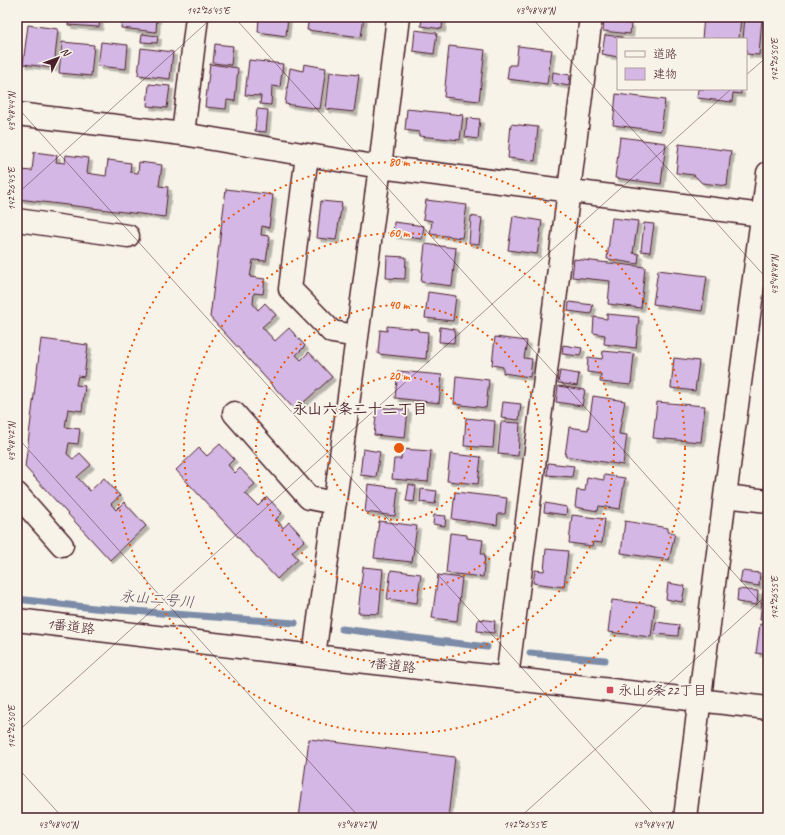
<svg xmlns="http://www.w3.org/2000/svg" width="785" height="835" font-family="Caveat,'Klee One',sans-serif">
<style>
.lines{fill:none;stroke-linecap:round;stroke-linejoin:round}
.stream{stroke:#7b8ca8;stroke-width:7}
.building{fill:#d4b7e5;stroke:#4a1f2b;filter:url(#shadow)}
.minor-casing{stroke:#4a1f2b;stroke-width:25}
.minor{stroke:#f7f3e8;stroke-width:22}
.ticks{fill:none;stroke:#4a1f2b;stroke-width:1;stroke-opacity:0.45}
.ring{fill:none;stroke:#e8590c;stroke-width:2;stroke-dasharray:2 4}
.poi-dot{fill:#d1495b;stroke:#f7f3e8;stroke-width:1.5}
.labels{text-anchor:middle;stroke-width:3.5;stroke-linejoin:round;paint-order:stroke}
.street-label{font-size:14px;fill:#4a1f2b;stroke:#f7f3e8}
.poi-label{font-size:14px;fill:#4a1f2b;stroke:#f7f3e8;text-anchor:start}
.neighbourhood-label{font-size:15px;font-weight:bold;fill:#4a1f2b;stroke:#f7f3e8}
.water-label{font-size:15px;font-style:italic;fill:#5e4c5f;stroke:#f7f3e8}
.centre{fill:#e8590c;stroke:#f7f3e8;stroke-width:2}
.ring-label{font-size:12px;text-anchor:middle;font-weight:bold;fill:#e8590c;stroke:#f7f3e8;stroke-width:3.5;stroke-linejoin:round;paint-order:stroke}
.neatline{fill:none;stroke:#4a1f2b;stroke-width:1.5}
.ticks-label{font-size:10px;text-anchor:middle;fill:#4a1f2b}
</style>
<defs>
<filter id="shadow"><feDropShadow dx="3.5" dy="3.5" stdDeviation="0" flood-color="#0004"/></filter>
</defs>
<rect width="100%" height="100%" fill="#f7f3e8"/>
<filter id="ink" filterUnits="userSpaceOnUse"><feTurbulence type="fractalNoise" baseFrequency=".025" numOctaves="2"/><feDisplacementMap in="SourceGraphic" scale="8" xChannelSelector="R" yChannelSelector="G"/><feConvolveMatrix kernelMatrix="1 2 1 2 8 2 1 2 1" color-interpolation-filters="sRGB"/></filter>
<g filter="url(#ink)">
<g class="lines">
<path class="stream" d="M17 599 94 608 295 623
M342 629 487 647
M530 653 605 660
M767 680H768"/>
</g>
<path class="building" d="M69 17H100L99 27 68 25Z
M122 17H157L156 32 121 28Z
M259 17H288L286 36 258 32Z
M309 17H364L361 37 307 30Z
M422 17H443L442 29 421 26Z
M704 17H741L739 39H702Z
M745 17 762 18 759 55 746 54V39H743Z
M604 20 631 24 630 34 603 31Z
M28 25 58 29 54 68 23 64Z
M415 30 437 33 434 54 413 51Z
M142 34 158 36 157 43 141 42Z
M605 35 622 37V39H618V57L602 54Z
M62 42 94 45 91 76 59 73Z
M101 42 128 45 126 69 98 66Z
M215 44 233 46 231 65 213 63Z
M449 46 485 50 479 101 444 97Z
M518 46 552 50 547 84 507 79 509 65H516Z
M141 48 173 52 170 79 138 75Z
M249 60 283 64 280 87 272 86 271 105 260 104 261 96 245 95Z
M210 64 238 68 235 101 227 100 226 109 205 107Z
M304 64 326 68 320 109 285 104 290 68 303 71Z
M330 72 359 75 354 112 326 109Z
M553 72 570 75 569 86 552 83Z
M149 84 170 86 167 108 147 106Z
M698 89H741V94L733 93 732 102 697 98Z
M616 94 665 100 661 131 613 125Z
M257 109 268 110 266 132 255 131Z
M407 109 463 115 460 140 419 136V132L405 130Z
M467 118 480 119 478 139 465 137Z
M511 124 538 127 535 161 508 158Z
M620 137 666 143 661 184 615 178Z
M679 144 731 151 727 186 702 183 694 175 676 173Z
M34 152 57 155 56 162 65 163 66 155 89 158 87 173 106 176 108 160 131 163 130 172 138 173 139 162 162 165 159 186 168 187 165 217 18 199 21 170 32 171Z
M226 189 273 195 269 228 262 226 261 235 270 236 266 261 253 260 250 277 265 279 263 294 254 293 253 304 258 310 265 303 276 315 262 327 275 341 289 328 305 346 296 355 301 360 309 352 332 377 295 410 210 317Z
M426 200 467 205 462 238 430 234 432 221 423 219Z
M321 201 342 203 336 240 317 238Z
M471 216 482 218 479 244 469 243Z
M513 216 542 221 537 254 508 250Z
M612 218 638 221 633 253 639 254 638 264 607 259Z
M394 222 424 226 422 239 393 235Z
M644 223 654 224 650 252 641 251Z
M425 244 456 248 452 286 421 282Z
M387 256 406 257 405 279 386 278Z
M574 259 645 267 641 308 608 304 610 281 572 277Z
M658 270 707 276 702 311 653 304Z
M428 292 456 296 453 321 425 318Z
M569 302 593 305 591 314 568 311Z
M607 314 639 317 636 348 604 344 605 335 593 333 594 317 607 319Z
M387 326 418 329V331L428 332 426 359 378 354 380 330 387 331Z
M440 327 455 329 454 343 439 342Z
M495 337 527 341 524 358 532 359 530 377 503 373V367L492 365Z
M41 339 88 345 84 377 78 376 76 385 85 386 82 411 68 409 65 427 80 429 78 444 69 443 67 454 73 459 80 453 91 465 77 477 90 491 104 478 120 496 111 504 116 510 124 502 146 526 110 560 25 467Z
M563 345 582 348 580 356 562 354Z
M603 351 634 354 631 385 600 382 601 374 587 372 588 357 602 359Z
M674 358 699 361 695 391 671 388Z
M398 371 442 375 439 403 395 398Z
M560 371 579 374 577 386 558 383Z
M456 376 489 380 486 408 454 404Z
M558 386 585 390 582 406 556 402Z
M593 396 625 401 619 434 627 435 623 465 565 456 569 427 588 430Z
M503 402 521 404 519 420 501 418Z
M657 402 705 406 701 442 653 438Z
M377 407 408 410 405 438 374 435Z
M466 418 495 421 493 448 464 446Z
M501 422 520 423 518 456 498 454Z
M220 444 234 459 228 465 235 473 240 468 255 484 245 493 258 506 267 497 282 513 276 519 283 528 289 522 305 540 292 552 298 559 277 579 176 470 199 448 207 456Z
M363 449 380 452 376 477 360 475Z
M402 449 431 451 428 482 392 479 394 459H401Z
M450 454 481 457 478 484 447 481Z
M548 463 574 466 572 477 547 475Z
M604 475 625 478 620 509 599 506 598 511 575 507 577 490 585 491 587 477 604 480Z
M368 484 398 488 395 516 365 512Z
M409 484 416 486 414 502 406 501Z
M421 489 437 491 435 504 420 502Z
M455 492 507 498 505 514H498L497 525 452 519Z
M545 503 567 507 566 515 544 512Z
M434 515 446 516 445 526 433 524Z
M572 515 605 519 602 543 593 542 592 546 569 543Z
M379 521 417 526 412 562 374 558Z
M625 521 668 528V532L675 533 669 560 621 553Z
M450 533 467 535V538L483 540 481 554H485L483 577 446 573Z
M546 549 568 551 564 587 533 583 535 570 544 571Z
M363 567 383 569 379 614 358 613Z
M391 570 421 574 417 603 387 599Z
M742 571 760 573 759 586 740 583Z
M438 575 462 578 457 621 432 618Z
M668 583 685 586 682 602 666 599Z
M738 589 758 591 757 605 737 602Z
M763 591 768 592V620H760Z
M612 600 655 605 651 637 608 632Z
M478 619 495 621 494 633 477 631Z
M656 622 679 625 678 636 654 634Z
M760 624 768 625V655L756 653Z
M309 739 455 757 448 818H299Z"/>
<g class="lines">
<defs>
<path id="minor" d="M17 114 183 134 380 167 762 215
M183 134 197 17
M307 155 290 289 332 332 357 336
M17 220 128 236
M234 413 309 498 335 503
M17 494 62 545
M725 496 768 501
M17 620 314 656 768 708
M314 656 380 167 398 17
M507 678 591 17
M685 818 725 496 768 173"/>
</defs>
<use href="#minor" class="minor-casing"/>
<use href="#minor" class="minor"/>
</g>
</g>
<path class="ticks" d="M234 17 768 611M531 17 768 280M746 75 768 56M17 107 657 818M17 194 213 17M17 437 360 818M17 732 731 89M17 767 63 818M519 818 768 594"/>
<g class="ring">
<circle cx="399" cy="448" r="72"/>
<circle cx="399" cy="448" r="143"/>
<circle cx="399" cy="448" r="215"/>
<circle cx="399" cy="448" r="286"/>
</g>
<rect class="poi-dot" x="606" y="686" width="8" height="8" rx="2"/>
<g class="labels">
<g class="street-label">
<text transform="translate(71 626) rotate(7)" y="5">1番道路</text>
<text transform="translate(392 665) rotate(6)" y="5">1番道路</text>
</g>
<g class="poi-label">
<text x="618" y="695">永山6条22丁目</text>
</g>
<g class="neighbourhood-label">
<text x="360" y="414">永山六条二十二丁目</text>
</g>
<g class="water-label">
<text transform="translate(157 599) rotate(5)" y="5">永山二号川</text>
</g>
</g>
<circle cx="399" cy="448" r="6" class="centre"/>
<g class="ring-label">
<text x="399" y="166">80 m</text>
<text x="399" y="237">60 m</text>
<text x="399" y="309">40 m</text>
<text x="399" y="380">20 m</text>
</g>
<rect width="785" height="835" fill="none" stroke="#f7f3e8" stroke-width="44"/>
<rect x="617" y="38" width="130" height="52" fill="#f7f3e8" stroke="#b29e9c"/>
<rect x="625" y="51" width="20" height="6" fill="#f7f3e8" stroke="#b29e9c"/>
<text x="653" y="58" font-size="12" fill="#4a1f2b">道路</text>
<rect x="625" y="68" width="20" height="12" fill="#d4b7e5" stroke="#b29e9c"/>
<text x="653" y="78" font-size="12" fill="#4a1f2b">建物</text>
<g transform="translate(58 58) rotate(48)" stroke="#f7f3e8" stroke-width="3" paint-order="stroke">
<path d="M0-3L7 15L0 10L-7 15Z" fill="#4a1f2b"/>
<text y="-6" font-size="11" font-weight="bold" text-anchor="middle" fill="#4a1f2b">N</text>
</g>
<rect x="22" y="22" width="741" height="791" class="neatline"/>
<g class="ticks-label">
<text x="208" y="14">142°26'45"E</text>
<text x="535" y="14">43°48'48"N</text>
<text transform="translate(774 60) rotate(-90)" y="4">142°26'50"E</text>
<text transform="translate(11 112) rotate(-90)" y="4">43°48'44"N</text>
<text transform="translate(11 189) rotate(-90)" y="4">142°26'45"E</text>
<text transform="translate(774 275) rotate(-90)" y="4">43°48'48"N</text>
<text transform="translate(11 442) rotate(-90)" y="4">43°48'42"N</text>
<text transform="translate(774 598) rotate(-90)" y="4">142°26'55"E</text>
<text transform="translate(11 727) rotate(-90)" y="4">142°26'50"E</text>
<text x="58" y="828">43°48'40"N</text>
<text x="356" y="828">43°48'42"N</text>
<text x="525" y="828">142°26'55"E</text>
<text x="653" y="828">43°48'44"N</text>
</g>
</svg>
